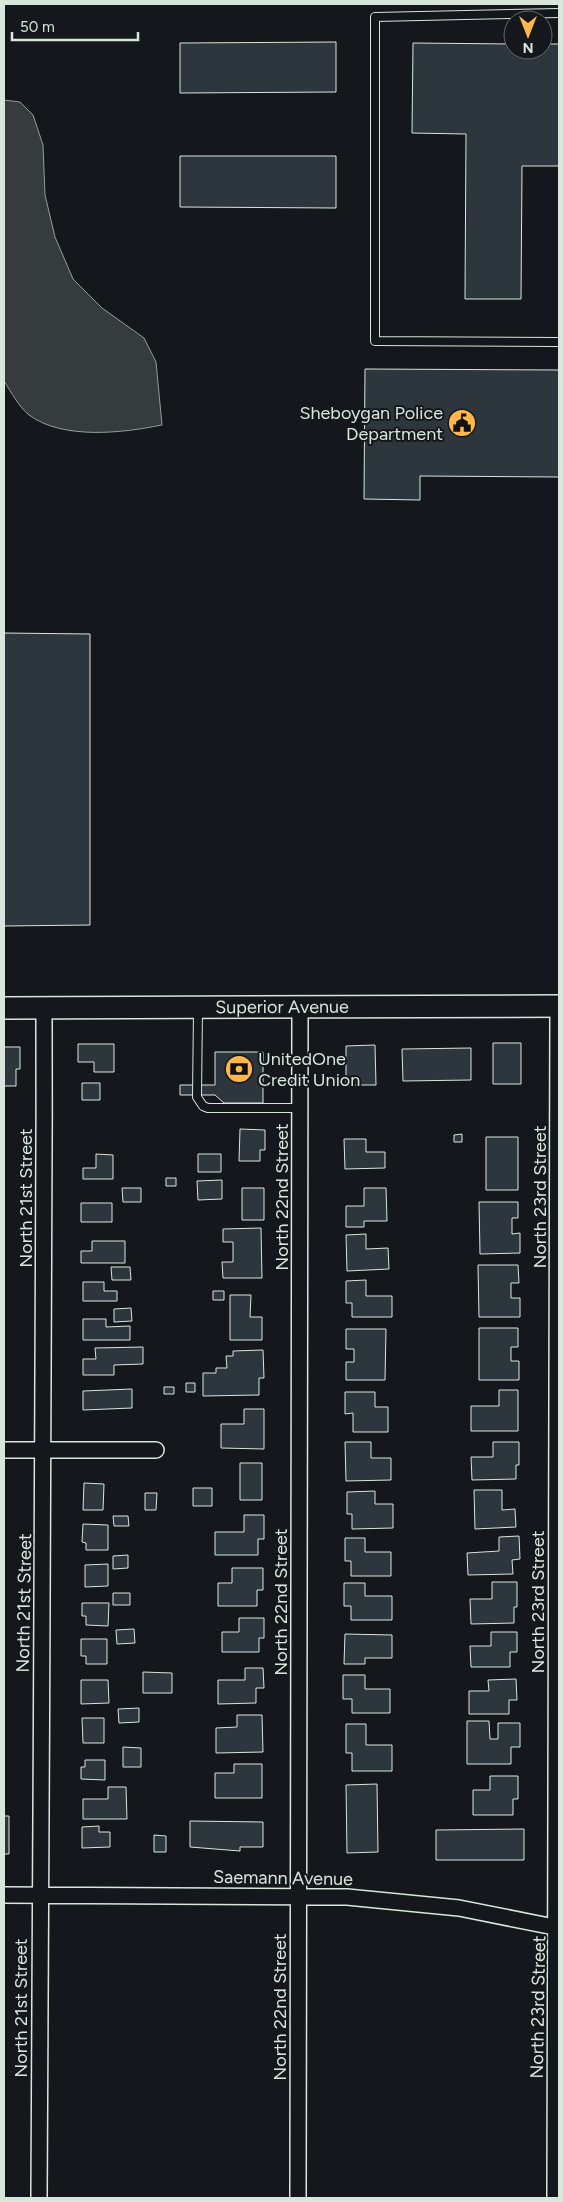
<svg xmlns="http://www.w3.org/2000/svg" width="563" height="2202" font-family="Figtree,sans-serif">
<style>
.water{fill:#363b3e;stroke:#939e99}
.building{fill:#2c363c;stroke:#d8e6dc}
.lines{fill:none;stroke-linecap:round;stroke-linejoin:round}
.lane-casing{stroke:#d8e6dc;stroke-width:10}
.street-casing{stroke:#d8e6dc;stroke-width:18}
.secondary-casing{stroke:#d8e6dc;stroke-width:24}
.lane{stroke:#14181c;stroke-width:8}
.street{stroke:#14181c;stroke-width:15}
.secondary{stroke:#14181c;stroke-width:21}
.labels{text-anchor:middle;stroke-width:4;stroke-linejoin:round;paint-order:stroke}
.poi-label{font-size:18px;fill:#d8e6dc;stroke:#14181c;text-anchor:end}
.street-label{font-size:18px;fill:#d8e6dc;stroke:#14181c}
</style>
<rect width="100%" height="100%" fill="#14181c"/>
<path class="water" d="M4 100 20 102 33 115 43 145 45 195 55 237 73 279 102 308 144 338 156 362 162 425C123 433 63 440 29 415 19 407 11 392 4 381Z"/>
<path class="building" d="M336 42V92L180 93V43Z
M413 43 513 44V50H543V44H559V166H522L521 299H465L466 134 412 133Z
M180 156H336V208L180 207Z
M365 369 559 370V477L420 476V500L364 499Z
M4 633 90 634V925L4 926Z
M493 1043H521V1084H493Z
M78 1044H114V1072H94V1062H78Z
M375 1045 376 1085H346V1046Z
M4 1047H20V1069H16V1086H4Z
M471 1048V1080L403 1081 402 1049Z
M215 1052H263V1103H224L215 1095H180V1085H215Z
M82 1083H100V1100H82Z
M240 1129 265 1130V1150H260V1161H239Z
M462 1134V1142H454V1135Z
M486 1137H518V1190H486Z
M344 1139H366V1152H385V1168L345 1169Z
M96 1154 113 1155V1179H83V1168H96Z
M198 1154H221V1172H198Z
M166 1178H176V1186H166Z
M222 1180V1199L198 1200 197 1181Z
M122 1188H141V1202H123Z
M242 1188H264V1220H242Z
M364 1188H386L387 1221H364V1227H346V1206H364Z
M479 1202H518V1218H512V1234L520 1233V1253L480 1254Z
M81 1203H112V1222H81Z
M261 1228 262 1278H223L222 1262H233V1242H223V1229Z
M366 1234V1249L388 1248 389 1269 347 1271 346 1235Z
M92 1241H125V1263H81V1251H92Z
M478 1265H518L519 1283H511V1298H520V1317H479Z
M111 1267H130L131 1280H112Z
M366 1280V1296H392V1317H352V1303H346V1281Z
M83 1282H104V1291H117V1301H83Z
M213 1291H224V1300H213Z
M230 1295H251L250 1317H262V1340H230Z
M131 1308 132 1321 114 1322V1309Z
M83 1319H106V1327L130 1326V1340H83Z
M479 1328H518V1347H511V1361H519V1380H479Z
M346 1329H386L385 1380H346V1362H354V1349H346Z
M143 1347V1364L114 1365V1375H83V1359H96L95 1348Z
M263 1350 264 1378H259V1395L203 1396V1373H216V1368H227L226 1356H233V1351Z
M186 1383H195V1392H186Z
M164 1387H174V1394H164Z
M132 1389V1408L83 1410V1391Z
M499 1390H518V1431H471V1406H499Z
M345 1392H375V1407H388V1432H353V1413L345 1414Z
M244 1409H264V1449L221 1448V1424H244Z
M345 1442H371V1458H391V1480L346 1481Z
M493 1442H519V1465H516V1479L472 1480 471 1457H493Z
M240 1463H262V1500H240Z
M84 1483 104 1484 103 1510H83Z
M193 1488H212V1506H193Z
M474 1490H502V1510L515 1509 516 1527 475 1529Z
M375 1491V1504H393V1528L352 1529V1514H347V1492Z
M145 1493H157L156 1510H145Z
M244 1515H264V1539H258V1555H215V1532H244Z
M113 1516H128L129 1526H114Z
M83 1524 108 1525V1550H86V1543L82 1542Z
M519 1536 520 1559 512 1560 513 1574 468 1575 467 1553 499 1551V1537Z
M345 1538H365V1552H391V1576H351V1561H345Z
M128 1555V1568L113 1569V1556Z
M108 1564V1586L85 1587V1565Z
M232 1568H263V1590H257V1606H218V1583H232Z
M492 1582H517V1607H514V1623L471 1624 470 1599H492Z
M344 1583H365V1596H392V1620H351V1606H344Z
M113 1593H130V1605H113Z
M82 1603H109L108 1626 86 1625V1616H82Z
M239 1618H264V1638H259V1652H222V1632H239Z
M134 1629 135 1643 117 1644 116 1630Z
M491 1632H517V1652H510V1667H471L470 1646H491Z
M345 1634 392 1635V1658H365V1664H344Z
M81 1639H107V1664H86V1656H81Z
M245 1668H263L264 1688H256V1703L218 1704V1680H245Z
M143 1672 172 1673V1693H143Z
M343 1675H365V1689H390V1713H352V1699H343Z
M516 1679 517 1700H509V1714H469V1691H489L488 1680Z
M81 1680H108L109 1703 81 1704Z
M139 1708V1722L119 1723 118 1709Z
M237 1715H262L263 1752 216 1753V1728L237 1727Z
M82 1718H104V1743H83Z
M467 1721H489L490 1739H498V1723H520V1747H511V1764H467Z
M346 1724H366V1745H392V1771H352V1753H346Z
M123 1747 141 1748V1767H123Z
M85 1760H105V1780L81 1779V1767H85Z
M234 1764H262V1798H215V1773H234Z
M490 1776H518V1799H513V1815H473V1790H490Z
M377 1784 378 1852 347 1853 346 1785Z
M108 1787H126L127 1819H83V1799H108Z
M4 1816H9V1854H4Z
M190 1821 263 1822V1847H240V1851L190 1847Z
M99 1826V1832H110V1847L82 1848V1827Z
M524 1829V1860H436V1830Z
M154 1835 166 1836V1852H154Z"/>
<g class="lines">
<defs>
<path id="lane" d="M559 13 375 17V341L559 342
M198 1009 197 1097 203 1106 208 1108H301"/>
<path id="street" d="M4 1450H156
M4 1895 347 1897 459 1908 559 1928
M39 2198C40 1801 45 1404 44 1007
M298 2198 300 1007
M555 2198 558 1006"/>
<g id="secondary">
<path id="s1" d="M4 1008 559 1006"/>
</g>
</defs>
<use href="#lane" class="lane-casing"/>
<use href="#street" class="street-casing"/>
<use href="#secondary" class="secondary-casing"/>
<use href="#lane" class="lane"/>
<use href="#street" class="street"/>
<use href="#secondary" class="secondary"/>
</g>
<defs>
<symbol id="civic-disc" viewBox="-11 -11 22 22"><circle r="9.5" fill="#ffb74d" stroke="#14181c"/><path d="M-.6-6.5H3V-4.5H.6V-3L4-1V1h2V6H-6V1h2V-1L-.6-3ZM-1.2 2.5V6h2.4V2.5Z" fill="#111"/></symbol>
<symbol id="bank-disc" viewBox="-11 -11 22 22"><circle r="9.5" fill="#ffb74d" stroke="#14181c"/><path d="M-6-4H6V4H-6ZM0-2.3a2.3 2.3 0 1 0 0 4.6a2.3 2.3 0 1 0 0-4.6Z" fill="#111"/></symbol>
</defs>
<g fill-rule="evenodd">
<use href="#civic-disc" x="446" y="407" width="32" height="32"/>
<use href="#bank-disc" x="223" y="1053" width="32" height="32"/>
</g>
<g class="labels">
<g class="poi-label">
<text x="443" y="419">Sheboygan Police<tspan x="443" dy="21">Department</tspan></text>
<text x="258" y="1065" text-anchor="start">UnitedOne<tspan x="258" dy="21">Credit Union</tspan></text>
</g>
<g class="street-label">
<text dy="6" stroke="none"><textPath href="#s1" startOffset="278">Superior Avenue</textPath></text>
<text transform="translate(282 1197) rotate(-90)" y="6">North 22nd Street</text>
<text transform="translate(540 1197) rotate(-90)" y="6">North 23rd Street</text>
<text transform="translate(26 1198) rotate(-90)" y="6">North 21st Street</text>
<text transform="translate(281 1602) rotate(-90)" y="6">North 22nd Street</text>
<text transform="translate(538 1602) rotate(-90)" y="6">North 23rd Street</text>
<text transform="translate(24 1603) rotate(-89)" y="6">North 21st Street</text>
<text transform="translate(283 1878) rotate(1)" y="6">Saemann Avenue</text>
<text transform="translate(280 2007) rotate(-90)" y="6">North 22nd Street</text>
<text transform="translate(538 2007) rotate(-89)" y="6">North 23rd Street</text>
<text transform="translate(21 2008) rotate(-90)" y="6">North 21st Street</text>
</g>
</g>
<rect width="563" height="2202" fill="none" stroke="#d8e6dc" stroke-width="10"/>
<g transform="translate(528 35) rotate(180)"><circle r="24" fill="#14181c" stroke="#626a69"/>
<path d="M0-4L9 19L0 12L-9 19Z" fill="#ffb74d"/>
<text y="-8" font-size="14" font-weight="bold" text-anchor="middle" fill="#d8e6dc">N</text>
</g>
<path d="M12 32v8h126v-8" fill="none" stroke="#d8e6dc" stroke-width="2.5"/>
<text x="20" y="32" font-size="15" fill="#d8e6dc" stroke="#14181c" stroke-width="4" paint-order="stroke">50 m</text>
</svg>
